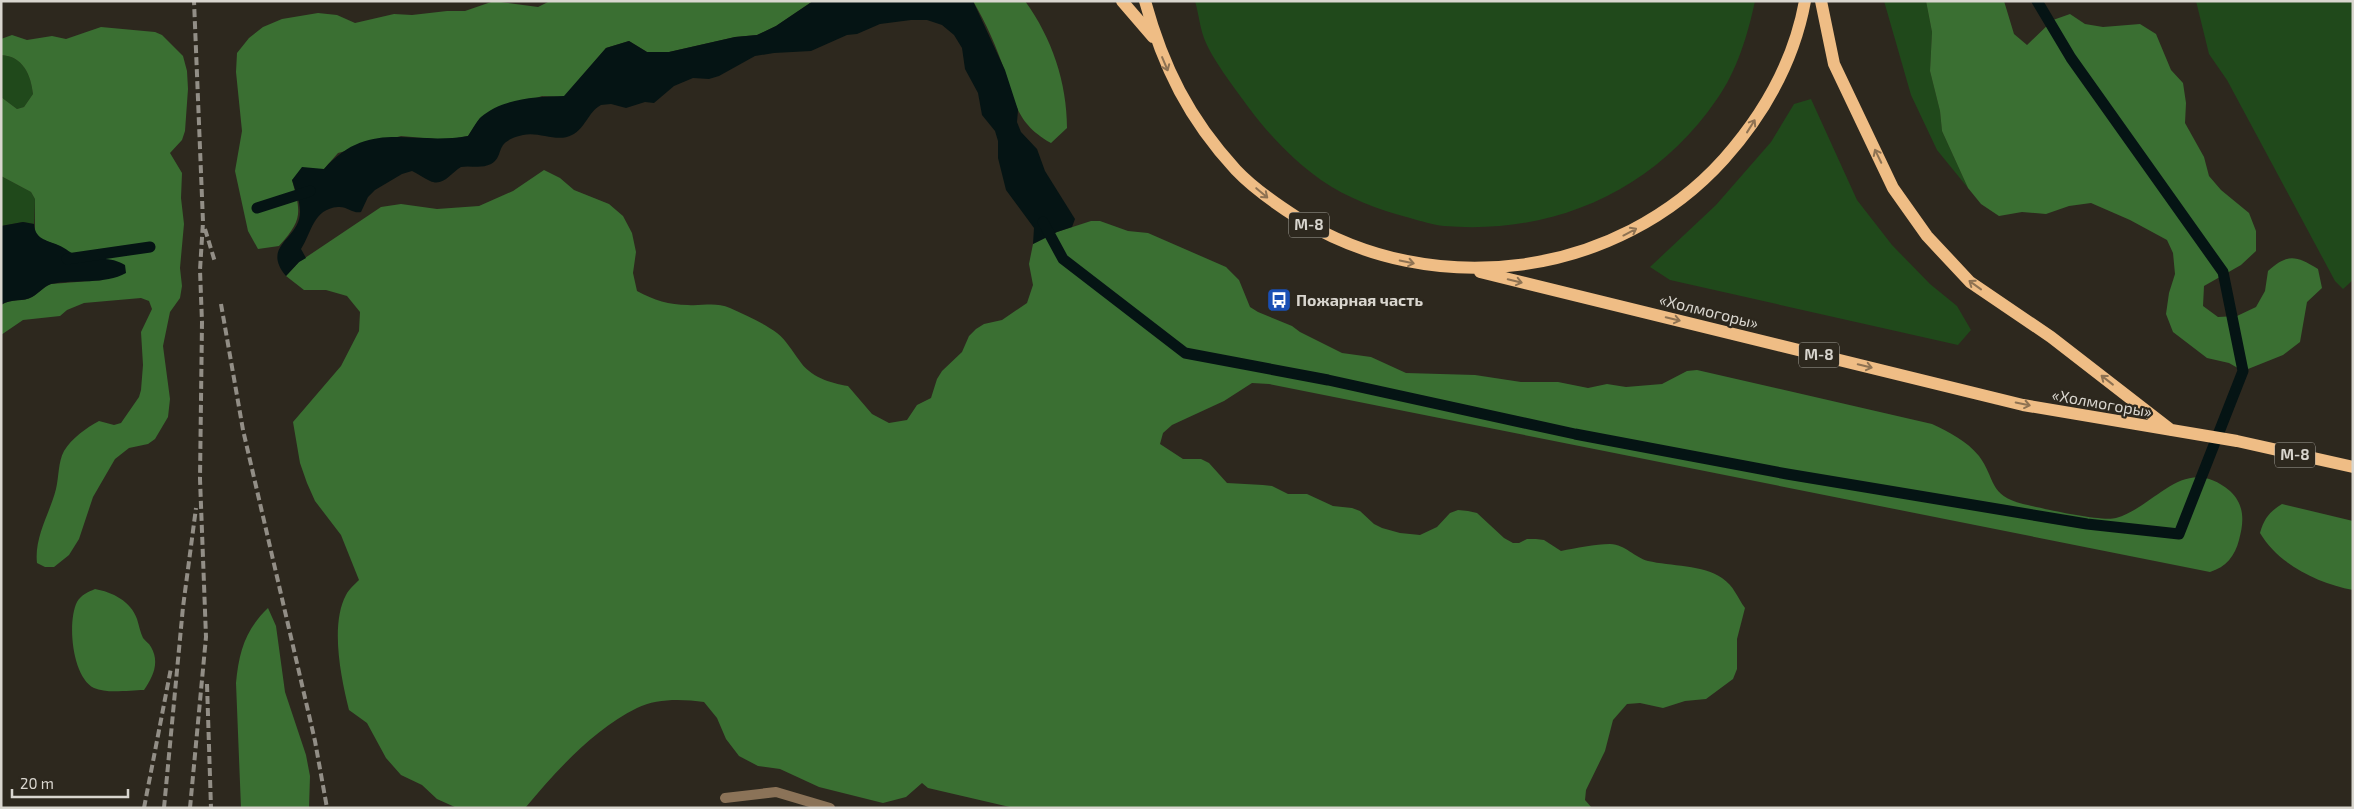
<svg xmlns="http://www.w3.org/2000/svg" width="2354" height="809" font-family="'Exo 2',sans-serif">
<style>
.green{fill:#20491b}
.forest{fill:#3a6f32}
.water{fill:#051414}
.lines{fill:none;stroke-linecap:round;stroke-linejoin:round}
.stream{stroke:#051414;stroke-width:11}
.minor{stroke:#8b7358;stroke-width:10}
.primary{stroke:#efbd85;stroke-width:12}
.rail{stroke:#928e86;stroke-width:4;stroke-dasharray:8 4;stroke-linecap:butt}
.oneway{stroke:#8e7252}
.labels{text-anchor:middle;stroke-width:4.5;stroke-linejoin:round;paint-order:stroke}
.shield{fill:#2d281e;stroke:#a5a29a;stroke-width:1}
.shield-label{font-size:15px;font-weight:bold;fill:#d9d6cf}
.poi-label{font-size:16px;font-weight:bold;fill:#d9d6cf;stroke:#2d281e;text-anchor:start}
.street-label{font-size:16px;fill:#d9d6cf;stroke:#2d281e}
</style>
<rect width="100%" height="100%" fill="#2d281e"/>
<path class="green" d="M1195 1H1755C1748 34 1737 71 1717 99 1654 191 1554 235 1444 226 1433 225 1421 221 1410 218 1379 210 1347 198 1321 180 1293 160 1269 135 1249 108 1236 90 1215 63 1206 43 1200 30 1199 15 1195 1Z
M1884 1H1926L1932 32 1930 71 1940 111 1942 131 1968 188 1937 150 1911 95Z
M2196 1H2353V280L2343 289 2335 281 2227 80 2209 54Z
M1 55C23 56 31 75 33 94L24 107 17 109 1 97Z
M1811 99 1857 200 1892 245 1930 284 1957 306 1971 330 1958 345 1670 280 1650 267 1716 205 1771 142 1794 104Z
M1 176 31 192 35 199 34 224 23 222 1 226Z"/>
<path class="forest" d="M494 1 538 7 550 1H813L776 26 757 35 735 37 669 52H647L629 41 606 48 564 97 542 96 480 118 468 136 446 140 401 136 338 153 324 169 292 180C301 213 303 219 279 246L258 249 248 231 235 171 242 131 236 72 237 53 249 38 263 27 282 19 318 13 337 15 355 23 394 14 412 15 447 11H465Z
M973 1H1025C1052 38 1067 83 1067 128L1051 143C1018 124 1016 106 1005 72 997 48 986 23 973 1Z
M1926 1H2004L2014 34 2027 45 2053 20 2070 14 2085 24 2103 27 2140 24 2156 34 2171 70 2183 83 2186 103 2185 123 2204 157 2209 176 2221 190 2249 213 2256 231V251L2241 265 2204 286 2203 306 2218 317 2237 316 2256 307 2265 291 2268 271C2288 253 2296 256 2318 269L2322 288 2307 302 2300 342 2283 355 2243 371 2229 363 2207 358 2173 332 2166 314 2169 293 2175 274 2173 253 2167 240 2130 220 2091 203 2069 206 2046 214 2022 212 1999 216 1981 204 1968 188 1942 131 1940 111 1930 71 1932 32Z
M101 27 155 32 162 35 183 56 187 71 188 89 185 131 182 140 170 153 182 173 181 198 184 224 180 268 182 286 180 298 170 312 163 346 170 399 168 417 155 439 148 444 129 448 115 459 93 497 79 539 69 555 54 567H45L37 563C34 537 50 513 56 489 59 477 58 462 64 451 72 438 86 428 99 421L114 425 121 423 139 397 141 390 143 365 141 332 152 309 149 301 141 298 84 303 67 310 60 316 23 320 1 335V305C12 298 24 302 32 297 39 293 43 287 51 284L103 280 100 258 73 255 57 245 41 239 35 232V199L31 192 1 176V97L17 109 24 107 33 94C31 75 23 56 1 55V39L12 35 27 40 52 36 66 39Z
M544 170 560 178 574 190 609 204 623 216 632 233 636 252 633 273 637 291C654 300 669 305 688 305 703 306 716 302 730 308 745 315 764 323 777 333 787 341 792 351 799 360 810 377 830 383 848 386L872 414 889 423 907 420 917 405 931 398 937 379 942 371 962 352 969 336 976 329 984 324 1002 320 1027 303 1033 285 1029 264 1033 244 1057 232 1091 221H1100L1128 231 1148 233 1226 267 1239 280 1250 307 1258 312 1292 326 1300 332 1342 353 1371 357 1406 373 1475 375 1521 382H1558L1588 388 1607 384 1626 387 1662 384 1687 371 1697 370 1932 424C1949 432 1967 441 1979 456 1996 479 1988 495 2023 504 2040 508 2101 522 2116 518 2156 507 2184 452 2230 491 2245 505 2244 522 2239 540 2235 556 2226 567 2210 572L1269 384 1252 383 1224 401 1172 425 1163 433 1160 444 1183 459H1201L1209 463 1227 483 1263 485 1272 486 1288 494H1307L1333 506 1352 508 1360 511 1374 524 1382 528 1400 533 1420 535 1437 527 1450 513 1458 510 1468 511 1477 513 1504 538 1513 543H1519L1527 539H1536L1544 540 1561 551C1576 548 1595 544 1610 544 1626 545 1634 557 1648 561 1670 566 1704 565 1722 578 1734 586 1737 597 1745 608L1737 639V669L1733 679 1706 699 1685 701 1663 708 1640 703 1627 704 1613 720 1605 751 1586 790 1585 800 1592 808H1014L928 788 922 783 906 797 883 803 819 787 780 769 758 766 739 756 726 739 717 718 704 702C683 699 657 698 637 708 593 730 557 770 526 807L457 808 437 799 422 785 401 775 386 758 367 723 349 710C341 678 330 625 346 595 349 589 355 584 359 580L341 535 315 501 307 483 300 463 293 422 341 366 359 331 360 312 347 296 326 290H304L286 276 299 262 381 207 401 204 437 209 479 206 513 191Z
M2282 504 2353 521V590C2318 583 2279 565 2260 533 2264 519 2269 512 2282 504Z
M95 589C112 592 131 601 137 619 139 625 140 632 143 638 145 641 149 643 151 647 160 662 153 677 144 690 130 690 107 694 94 688 72 677 67 622 77 602 81 595 88 592 95 589Z
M268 608 276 626 285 692 306 755 310 776 309 808H241L236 683C239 652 245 630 268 608Z"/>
<path class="water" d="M813 1H973L1005 70 1018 110 1017 122 1021 132 1037 149 1045 171 1075 219 1072 227 1057 232 1033 244 1034 228 1006 190 998 158V141L995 131 982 115 978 93 965 69 962 48 954 35 942 25 927 20H911L880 24 857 34 847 35 811 51 774 53 755 56 719 76 709 79 693 78 674 86 654 103 645 102 626 108 611 104 601 105C588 112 585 129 572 135 557 143 539 131 523 135 492 142 506 155 491 164 481 169 470 165 461 167 451 173 443 187 430 181 423 178 419 174 412 171L402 174 375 190 368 197 361 212C353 214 347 206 338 207 313 209 312 232 301 249L306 258 299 262 286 276C260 245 301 239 300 211 300 201 295 190 292 180L302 167 324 169C370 118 410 146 468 136 472 130 476 122 481 117 503 98 536 97 564 96L606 48 629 41 647 52H669L735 37 757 35 776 26Z
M23 222 34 224C35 239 46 240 58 245 66 248 71 254 79 256 94 260 111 256 125 265L126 273C105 285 75 279 51 284 43 287 39 293 32 297 23 302 12 298 1 305V226Z"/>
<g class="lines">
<path class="stream" d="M257 208 310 191
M1043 222 1063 259 1185 353 1328 380 1575 434 1787 474 2087 524 2179 534 2243 371 2223 272 2071 58 2037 1
M67 259 150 247"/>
<path class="minor" d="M725 798 776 792 830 808"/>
<path class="primary" d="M1122 1 1153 37
M1145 1C1163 67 1189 119 1236 170 1254 189 1276 204 1298 218 1433 302 1617 278 1724 159 1764 114 1794 61 1805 1
M1821 1 1834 64 1893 188 1927 236 1970 282 2051 337 2171 430
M1480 272 2023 405 2237 441 2353 467"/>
<path class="rail" d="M205 229 215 262
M221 304 243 430 315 741 327 808
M207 684 211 808
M144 808 171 668
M164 808 183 607 196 508
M190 808 206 637 200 479 202 322 200 270 203 222 194 1"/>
</g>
<defs><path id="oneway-shaft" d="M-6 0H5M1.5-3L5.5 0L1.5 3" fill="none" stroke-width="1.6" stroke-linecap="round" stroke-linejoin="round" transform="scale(1.25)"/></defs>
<g class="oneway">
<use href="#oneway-shaft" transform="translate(1165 64) rotate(67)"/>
<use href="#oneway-shaft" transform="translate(1751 126) rotate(-58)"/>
<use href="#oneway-shaft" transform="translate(1878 156) rotate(-116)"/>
<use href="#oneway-shaft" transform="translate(1262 193) rotate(40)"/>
<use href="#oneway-shaft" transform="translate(1630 232) rotate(-28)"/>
<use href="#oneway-shaft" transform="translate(1407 262) rotate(12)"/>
<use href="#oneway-shaft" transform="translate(1515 281) rotate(14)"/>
<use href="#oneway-shaft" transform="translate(1975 285) rotate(-144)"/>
<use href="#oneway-shaft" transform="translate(1673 319) rotate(14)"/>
<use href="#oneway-shaft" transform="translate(1865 366) rotate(14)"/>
<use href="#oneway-shaft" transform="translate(2107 380) rotate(-142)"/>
<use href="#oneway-shaft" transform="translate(2023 404) rotate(12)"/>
</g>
<defs>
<symbol id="bus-square" viewBox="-11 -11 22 22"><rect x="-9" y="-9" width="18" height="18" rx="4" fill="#1a4fb4" stroke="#2d281e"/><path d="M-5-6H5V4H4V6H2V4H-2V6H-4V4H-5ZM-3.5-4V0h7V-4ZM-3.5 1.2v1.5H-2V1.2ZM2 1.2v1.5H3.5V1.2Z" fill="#fff"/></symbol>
</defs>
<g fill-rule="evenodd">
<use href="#bus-square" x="1265" y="286" width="28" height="28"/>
</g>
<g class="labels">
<g class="shield">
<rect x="1289" y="212.5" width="40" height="25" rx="4"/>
<rect x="1799" y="342.5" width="40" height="25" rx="4"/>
<rect x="2275" y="442.5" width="40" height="25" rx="4"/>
</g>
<g class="shield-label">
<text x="1309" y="230">М-8</text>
<text x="1819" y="360">М-8</text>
<text x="2295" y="460">М-8</text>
</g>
<g class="poi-label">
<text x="1296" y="306">Пожарная часть</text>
</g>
<g class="street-label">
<text transform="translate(1709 311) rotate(14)" y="6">«Холмогоры»</text>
<text transform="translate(2102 403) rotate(10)" y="6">«Холмогоры»</text>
</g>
</g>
<rect width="2354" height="809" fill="none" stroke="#d9d6cf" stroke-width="5"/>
<path d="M12 789v8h116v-8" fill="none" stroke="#d9d6cf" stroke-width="2.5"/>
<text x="20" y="789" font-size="15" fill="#d9d6cf" stroke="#2d281e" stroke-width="4" paint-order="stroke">20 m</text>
</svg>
